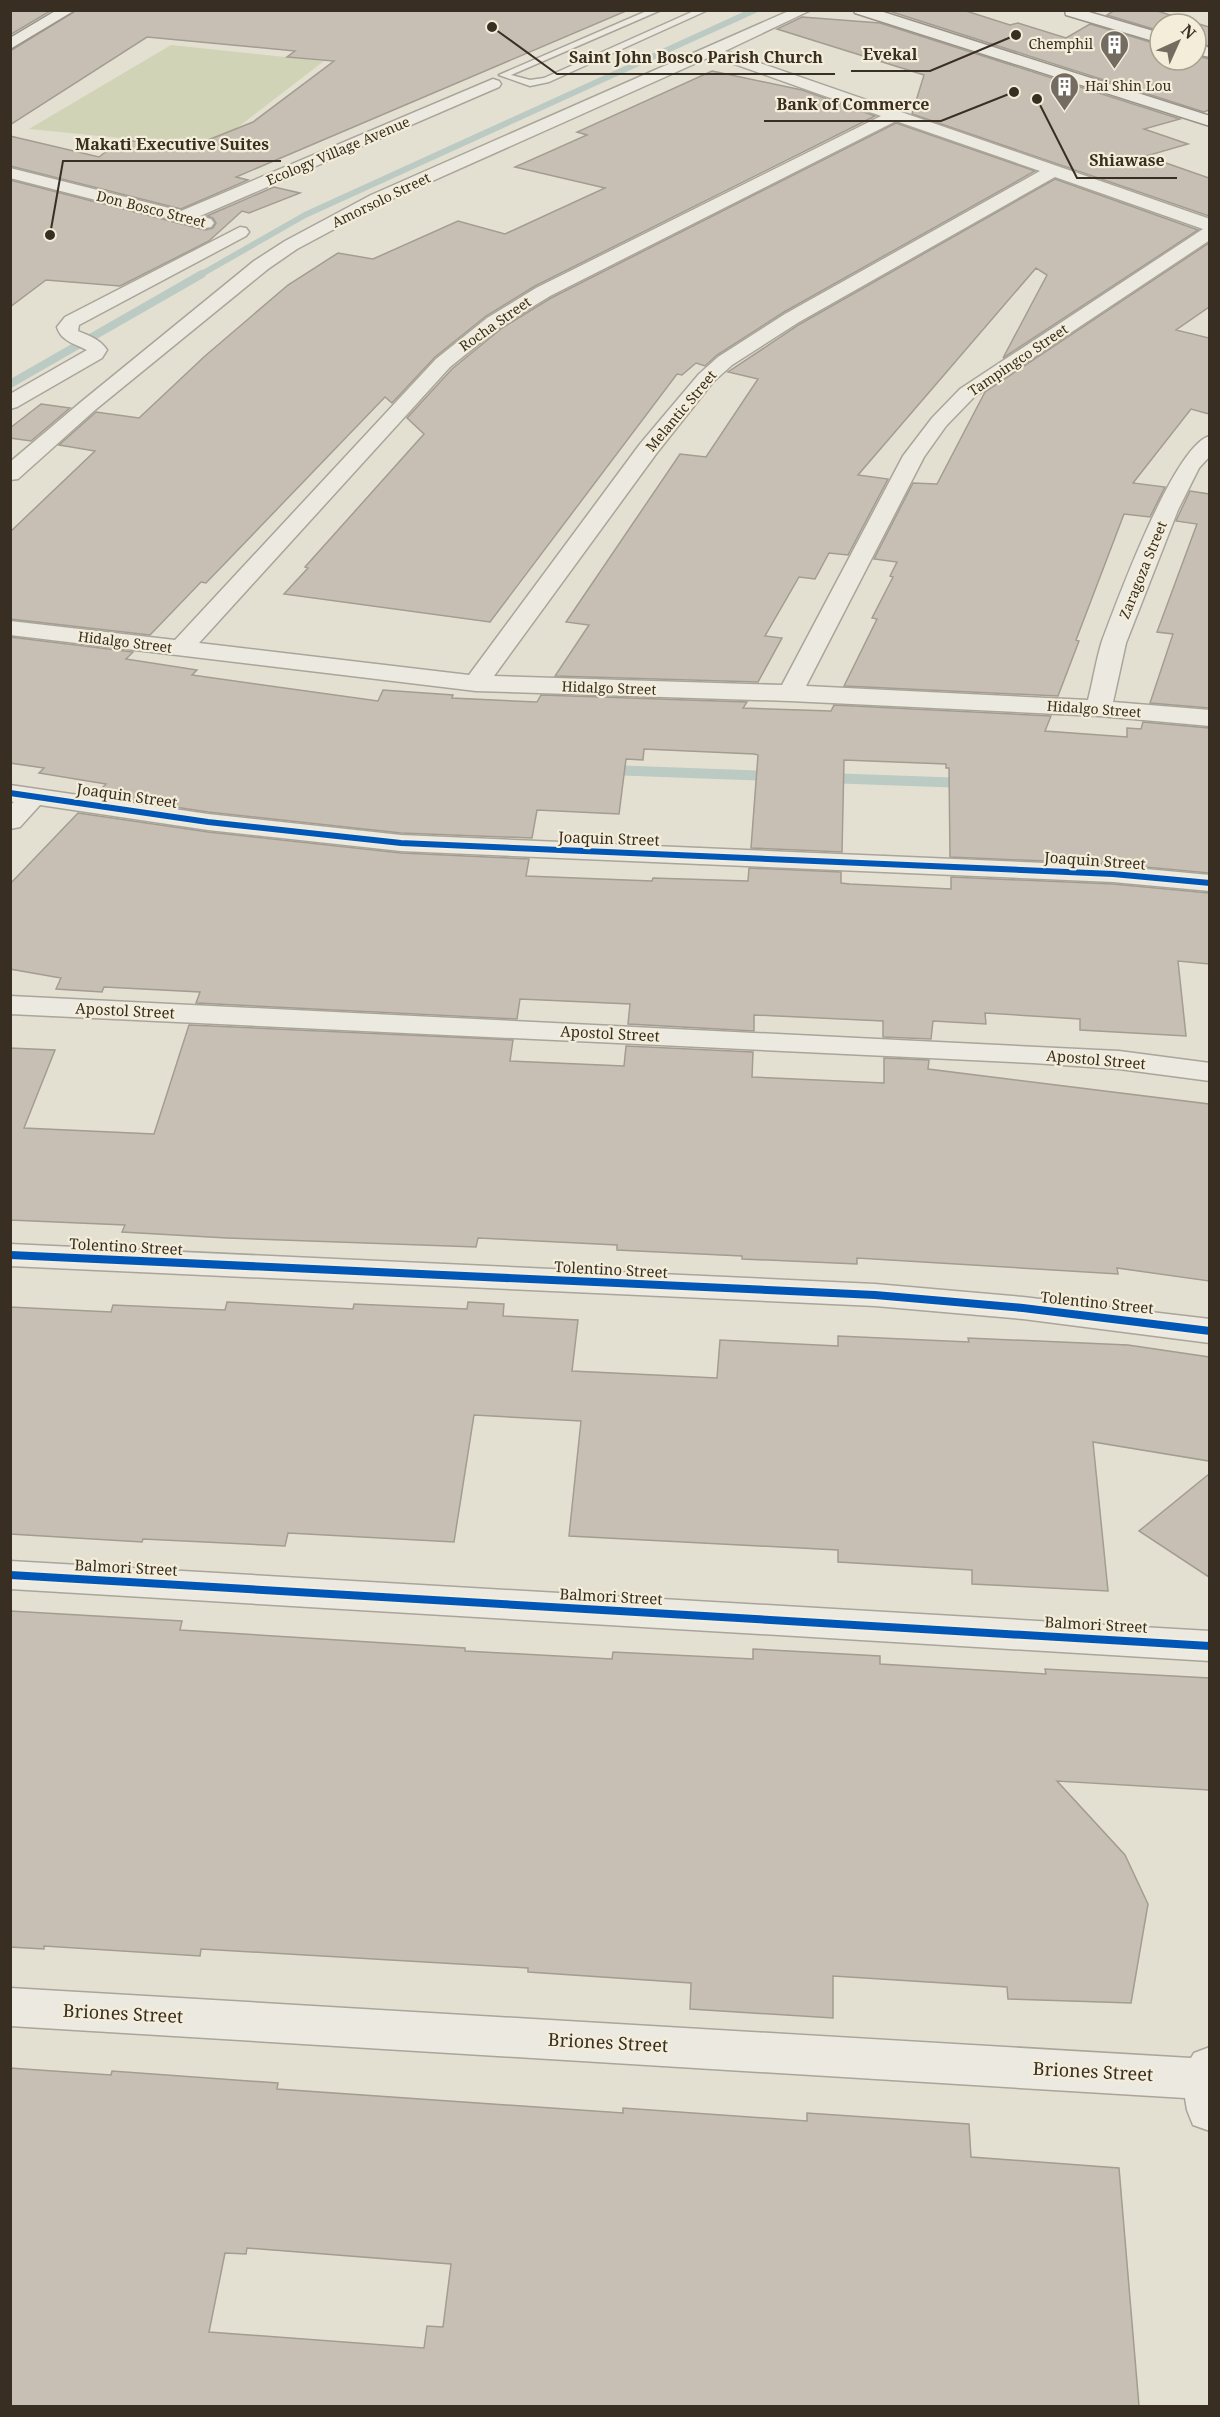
<svg xmlns="http://www.w3.org/2000/svg" width="1220" height="2417" font-family="'Noto Serif',serif">
<style>
.green{fill:#d0d3b5}
.lines{fill:none;stroke-linecap:round;stroke-linejoin:round}
.stream-far2{stroke:#bbcac2;stroke-width:6}
.stream-far1{stroke:#bbcac2;stroke-width:8}
.stream{stroke:#bbcac2;stroke-width:10}
.building{fill:#c7bfb3;stroke:#a39c90;stroke-width:1.5;fill-rule:evenodd}
.lane-casing{stroke:#a9a59a;stroke-width:3}
.street-casing{stroke:#a9a59a;stroke-width:3}
.secondary-casing{stroke:#99948a;stroke-width:3}
.lane{fill:#ece9e1;fill-rule:evenodd}
.street{fill:#ece9e1;fill-rule:evenodd}
.secondary{fill:#ece9e1;fill-rule:evenodd}
.cycleway-far1-casing{stroke:#f3edd9;stroke-width:9}
.cycleway-casing{stroke:#f3edd9;stroke-width:12}
.cycleway-far1{stroke:#0057b8;stroke-width:6}
.cycleway{stroke:#0057b8;stroke-width:8}
.labels{text-anchor:middle;stroke-width:4.5;stroke-linejoin:round;paint-order:stroke}
.far-poi-label{font-size:14px;fill:#382e22;stroke:#f3edd9;text-anchor:end}
.far-street-label{font-size:14px;fill:#382e22;stroke:#f3edd9}
.street-label{font-size:15px;fill:#382e22;stroke:#f3edd9}
.near-street-label{font-size:18px;fill:#382e22;stroke:#f3edd9}
.leader{fill:none;stroke:#382e22;stroke-width:2}
.callout-dot{fill:#382e22;stroke:#f3edd9;stroke-width:2}
.callout-label{font-size:16px;text-anchor:middle;font-weight:bold;fill:#382e22;stroke:#f3edd9;stroke-width:4.5;stroke-linejoin:round;paint-order:stroke}
</style>
<rect width="100%" height="100%" fill="#e3e0d2"/>
<path class="green" d="M171 45 324 61 212 147 29 129Z"/>
<g class="lines">
<path class="stream-far2" d="M200 275 305 215 755 10"/>
<path class="stream-far1" d="M10 384 202 274"/>
<path class="stream" d="M609 770 771 776
M827 778 966 783"/>
</g>
<path class="building" d="M10 10H52L10 35Z
M77 10H626V11L236 177 248 180 181 209 10 166V136L99 157 121 140 193 146 253 122 334 61 287 57 295 51 147 37 10 125V51Z
M886 10H963L1010 25 1018 23 1066 38 1090 24 1160 45V60H1196V56L1209 59V110L1204 112Z
M1115 10H1154L1209 27V46L1196 42V24H1160V31L1107 15Z
M802 17 880 23 1180 119 1144 129 1188 144 1146 156 1209 178V216L912 114 924 75 777 29Z
M712 71 802 90 875 116 535 286 486 316 435 357 392 403 385 397 206 583 201 582 150 635 10 619V532L95 451 59 445 96 412 139 418 205 356 288 285 338 253 373 259 458 221 505 234 605 188 515 167 587 135 577 132Z
M896 123 1035 171 784 312 717 355 705 366 696 363 682 375 677 374 490 622 284 594 308 568 305 567 424 434 407 418 452 369 502 328 551 298Z
M1055 179 1198 230 1003 358 1047 275 1036 268 858 475 888 479 848 555 829 553 815 579 799 577 765 636 782 638 758 682 555 676 589 625 566 622 680 454 706 457 758 379 728 372 800 324Z
M10 180 205 230 213 228 216 223 213 218 207 216 274 187 300 193 249 213 242 211 209 241 120 286 46 280 10 307Z
M1209 243V307L1176 330 1209 338V414L1191 409 1133 483 1165 487 1150 517 1124 514 1076 640 1079 641 1058 696 844 686 877 619 872 618 893 577 890 576 897 562 874 559 913 483 937 484 985 392Z
M41 404 70 408 31 441 10 438V428Z
M1190 491 1209 494V708L1150 703 1173 634 1157 632 1197 524 1176 521Z
M10 637 133 652 126 659 197 670 192 675 378 701 383 690 453 695 452 698 537 702 541 695 747 702 743 708 831 711 834 705 1051 716 1045 731 1127 737V728L1141 729 1143 722 1209 728V873L1113 864 950 857 949 768H946V764L844 760 842 852 751 848 758 755 754 754 644 749 643 760 626 759 619 814 537 810 532 838 401 833 208 812 95 795 106 784 39 773 44 768 10 763Z
M78 813 208 832 401 853 529 859 526 876 652 881 653 878 748 881 749 868 841 872V883L850 884 951 889V877L1113 884 1209 893V964L1178 961 1186 1036 1080 1030V1019L985 1013 986 1024 933 1021 931 1039 883 1037V1021L754 1015V1031L628 1024 630 1004 520 999 517 1019 196 1003 200 992 104 987 102 992 56 989 61 978 10 969V884Z
M189 1025 513 1040 510 1061 624 1066 626 1046 753 1052 752 1077 884 1083V1058L929 1060 928 1069 1209 1104V1281L1117 1268 1118 1274 857 1258V1264L742 1259V1256L617 1250V1245L478 1238 476 1247 227 1238 122 1232 125 1225 10 1220V1048L55 1050 24 1128 154 1134Z
M227 1302 353 1309 354 1304 467 1309 468 1302 504 1304 503 1316 578 1320 572 1371 717 1378 720 1340 838 1346V1336L969 1342 968 1338 1128 1345 1209 1357V1461L1093 1442 1108 1591 972 1584V1570L838 1562V1550L569 1536 581 1421 474 1415 454 1542 288 1533 285 1546 143 1539 142 1542 10 1534V1307L111 1312 113 1305 225 1310Z
M1209 1474V1577L1139 1531Z
M10 1611 182 1621 180 1630 465 1648V1651L612 1659 613 1652 753 1659V1649L880 1656V1664L1046 1674 1045 1669 1209 1678V1790L1057 1781 1125 1855 1148 1904 1131 2003 1008 1999 1007 1987 833 1976V2018L690 2009 691 1983 528 1972V1968L201 1949 200 1956 44 1946V1949L10 1947Z
M10 2068 111 2075 112 2071 278 2083 277 2089 623 2113V2108L807 2121V2113L969 2124 971 2157 1119 2168 1139 2406H10ZM247 2248 451 2264 443 2327 427 2326 424 2348 209 2332 225 2253 246 2254Z"/>
<g class="lines">
<defs>
<path id="lane" d="M649 10H661L511 75 530 80 544 78 696 10H708L549 82 530 86 499 75Z"/>
<path id="street" d="M791 10H811L725 51 1210 219V240L974 397 946 426 924 457 806 686 1088 700C1093 681 1096 660 1102 641 1116 604 1174 444 1210 436V456L1199 468 1178 510 1126 643 1113 702 1210 710V726L1099 716 790 701 476 691 10 635V621L175 640 436 359 487 318 536 288 881 116 712 56 383 203 297 249 268 269 95 410 18 479 10 480V462L81 402 254 261 285 241 371 195ZM896 121 1040 171 785 314 718 357 699 374 640 444 469 675 199 643 450 367 501 326 550 296ZM1055 177 1203 229 960 389 932 418 903 456 782 685 494 676 656 454 713 382 732 365 799 322Z
M493 79 499 81 501 84 499 87 200 216 211 219 214 223 211 227 205 228 10 178V168L181 211Z
M240 227 246 228 249 232 246 236 79 325 78 331C89 336 100 339 107 350L102 358 17 407 10 409V394L87 350C75 344 61 341 57 327L65 317Z
M10 785 208 814 401 835 1113 866 1210 875V891L1113 882 401 851 208 830 40 805 20 827 10 829V805L14 802 10 801Z
M10 996 1119 1051 1210 1063V1081L1119 1069 1033 1063 10 1014Z
M10 1244 875 1284 1023 1297 1210 1319V1343L1023 1319 875 1306 10 1266Z
M10 1561 1210 1631V1661L10 1589Z
M10 1988 1191 2058 1194 2053 1210 2047V2131L1193 2125 1187 2110 1185 2098 10 2026Z"/>
<path id="secondary" d="M57 10H75L10 49V38Z
M853 10H877L1210 116V126L855 13Z
M1065 10H1082L1160 33V43L1066 15Z
M1196 44 1210 48V57L1196 54Z"/>
</defs>
<use href="#lane" class="lane-casing"/>
<use href="#street" class="street-casing"/>
<use href="#secondary" class="secondary-casing"/>
<use href="#lane" class="lane"/>
<use href="#street" class="street"/>
<use href="#secondary" class="secondary"/>
<defs>
<path id="cycleway-far1" d="M10 793 208 822 401 843 1113 874 1210 883"/>
<path id="cycleway" d="M10 1255 875 1295 1023 1308 1210 1331
M10 1575 1210 1646"/>
</defs>
<use href="#cycleway-far1" class="cycleway-far1-casing"/>
<use href="#cycleway" class="cycleway-casing"/>
<use href="#cycleway-far1" class="cycleway-far1"/>
<use href="#cycleway" class="cycleway"/>
</g>
<defs>
<symbol id="building-pin" viewBox="-11 -11 22 30"><path d="M0 17L-7.5 6A9.5 9.5 0 1 1 7.5 6Z" fill="#746c60" stroke="#f3edd9"/><path d="M-4-6H4V6H1V3H-1V6H-4ZM-2.5-4.3h1.7v1.8h-1.7ZM.8-4.3h1.7v1.8H.8ZM-2.5-1h1.7V.8h-1.7ZM.8-1h1.7V.8H.8Z" fill="#fff"/></symbol>
</defs>
<g fill-rule="evenodd">
<use href="#building-pin" x="1098" y="28" width="33" height="45"/>
<use href="#building-pin" x="1048" y="70" width="33" height="45"/>
</g>
<g class="labels">
<g class="far-poi-label">
<text x="1093" y="49">Chemphil</text>
<text x="1085" y="91" text-anchor="start">Hai Shin Lou</text>
</g>
<g class="far-street-label">
<text transform="translate(338 151) rotate(-23)" y="5">Ecology Village Avenue</text>
<text transform="translate(381 200) rotate(-26)" y="5">Amorsolo Street</text>
<text transform="translate(151 209) rotate(14)" y="5">Don Bosco Street</text>
<text transform="translate(495 324) rotate(-35)" y="5">Rocha Street</text>
<text transform="translate(1018 360) rotate(-34)" y="5">Tampingco Street</text>
<text transform="translate(681 411) rotate(-50)" y="5">Melantic Street</text>
<text transform="translate(1143 570) rotate(-68)" y="5">Zaragoza Street</text>
<text transform="translate(125 642) rotate(7)" y="5">Hidalgo Street</text>
<text transform="translate(609 688) rotate(2)" y="5">Hidalgo Street</text>
<text transform="translate(1094 709) rotate(4)" y="5">Hidalgo Street</text>
</g>
<g class="street-label">
<text transform="translate(127 796) rotate(8)" y="5">Joaquin Street</text>
<text transform="translate(609 839) rotate(2)" y="5">Joaquin Street</text>
<text transform="translate(1095 861) rotate(4)" y="5">Joaquin Street</text>
<text transform="translate(125 1011) rotate(3)" y="5">Apostol Street</text>
<text transform="translate(610 1034) rotate(3)" y="5">Apostol Street</text>
<text transform="translate(1096 1060) rotate(5)" y="5">Apostol Street</text>
<text transform="translate(126 1247) rotate(3)" y="5">Tolentino Street</text>
<text transform="translate(611 1270) rotate(3)" y="5">Tolentino Street</text>
<text transform="translate(1097 1303) rotate(6)" y="5">Tolentino Street</text>
<text transform="translate(126 1568) rotate(3)" y="5">Balmori Street</text>
<text transform="translate(611 1597) rotate(3)" y="5">Balmori Street</text>
<text transform="translate(1096 1625) rotate(3)" y="5">Balmori Street</text>
</g>
<g class="near-street-label">
<text transform="translate(123 2014) rotate(3)" y="6">Briones Street</text>
<text transform="translate(608 2043) rotate(3)" y="6">Briones Street</text>
<text transform="translate(1093 2072) rotate(3)" y="6">Briones Street</text>
</g>
</g>
<path class="leader" d="M1016 35L930 71H851M492 27L557 74H835M1014 92L941 121H764M50 235L63 161H281M1037 99L1077 178H1177"/>
<g class="callout-dot">
<circle cx="1016" cy="35" r="6"/>
<circle cx="492" cy="27" r="6"/>
<circle cx="1014" cy="92" r="6"/>
<circle cx="50" cy="235" r="6"/>
<circle cx="1037" cy="99" r="6"/>
</g>
<g class="callout-label">
<text x="890" y="60">Evekal</text>
<text x="696" y="63">Saint John Bosco Parish Church</text>
<text x="853" y="110">Bank of Commerce</text>
<text x="172" y="150">Makati Executive Suites</text>
<text x="1127" y="166">Shiawase</text>
</g>
<rect width="1220" height="2417" fill="none" stroke="#382e22" stroke-width="24"/>
<g transform="translate(1178 42) rotate(45)"><circle r="28" fill="#f3edd9" stroke="#a8a190" stroke-width="1.5"/>
<path d="M0-4.5L10 22L0 15L-10 22Z" fill="#746c60"/>
<text y="-9" font-size="16" font-weight="bold" text-anchor="middle" fill="#382e22">N</text>
</g>
</svg>
